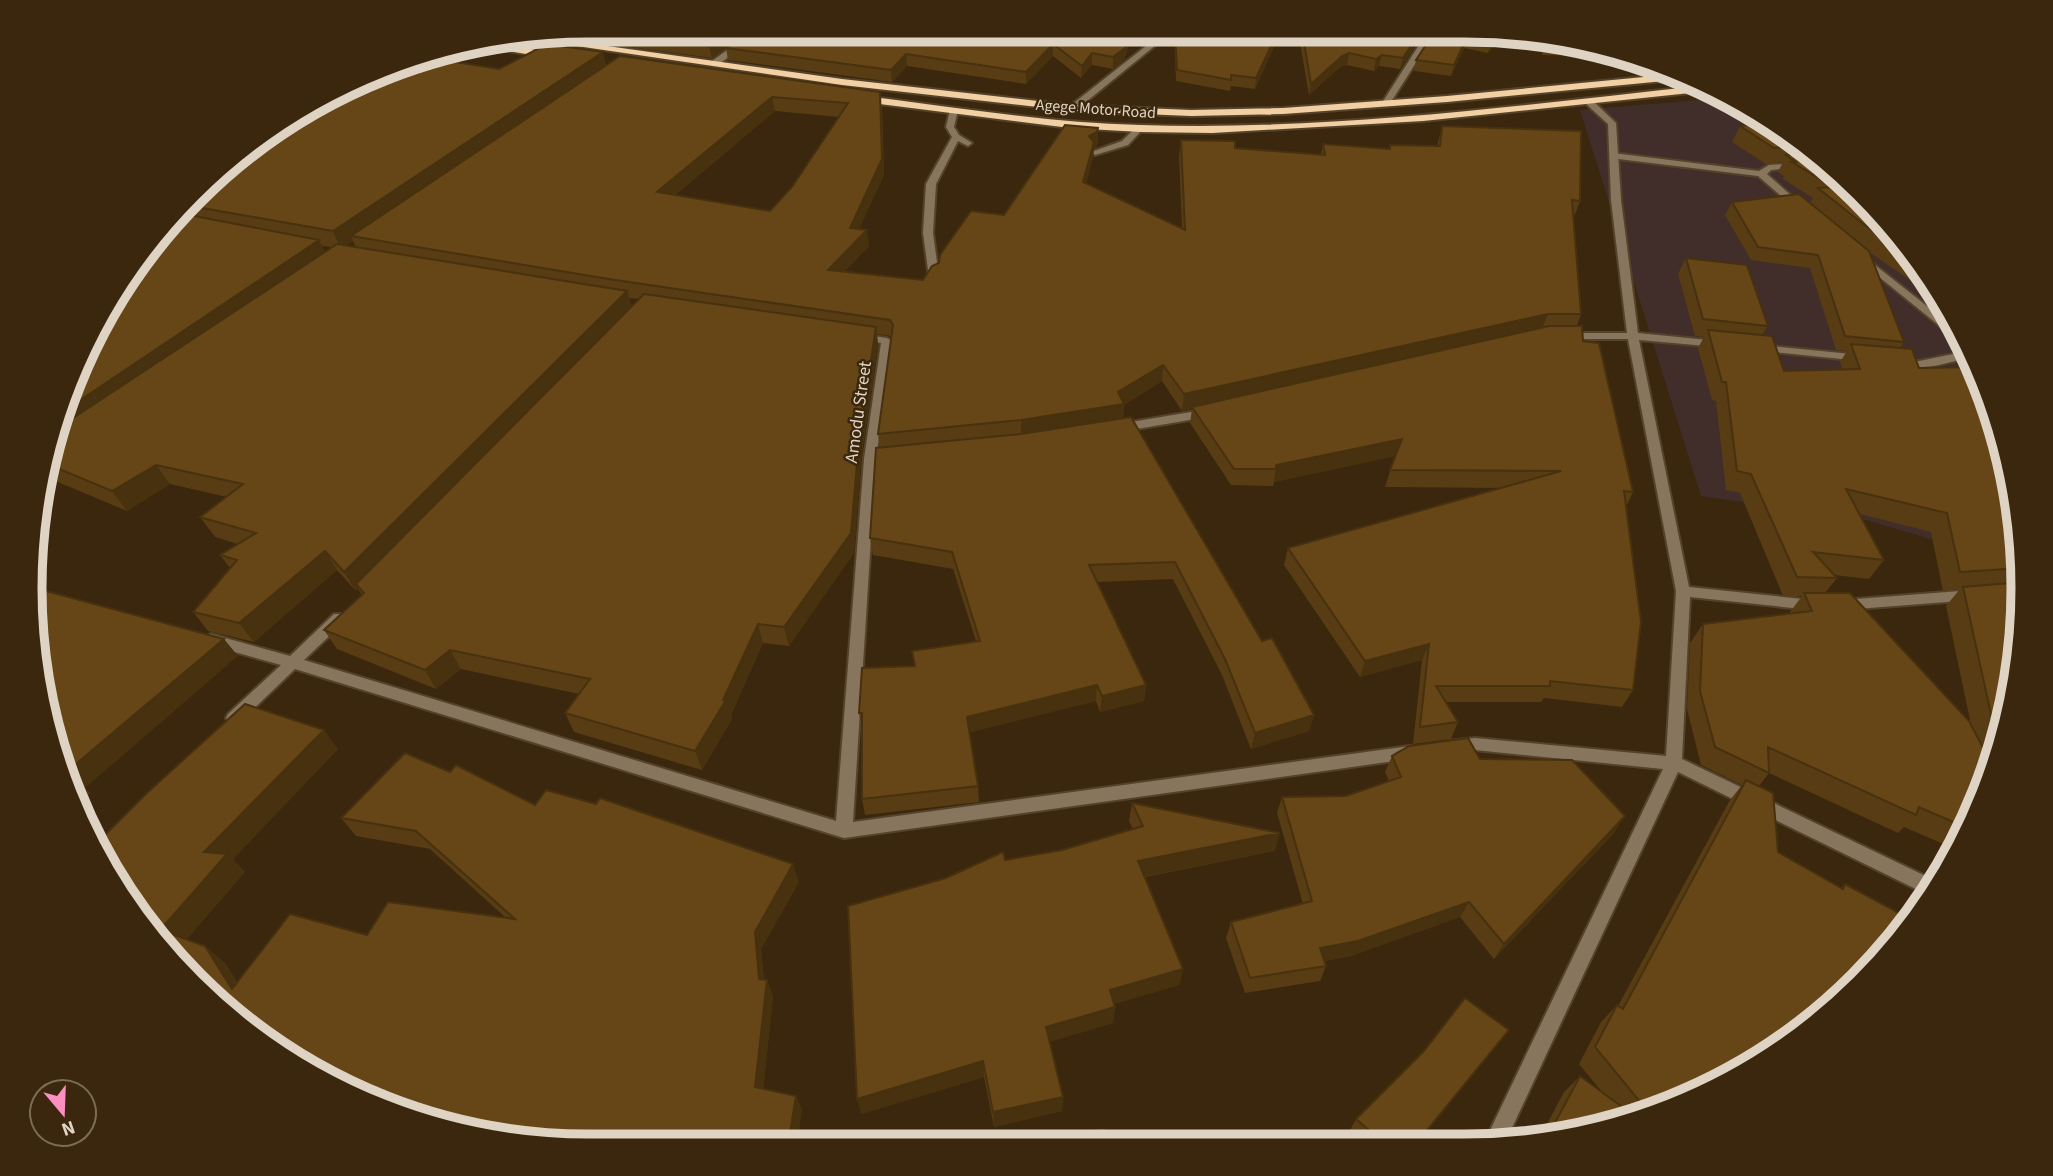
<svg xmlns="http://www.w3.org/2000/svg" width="2053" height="1176" font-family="'Source Sans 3',sans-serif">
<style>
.commercial{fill:#412d29}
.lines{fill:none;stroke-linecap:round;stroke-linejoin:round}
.service-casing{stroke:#54432a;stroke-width:4}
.minor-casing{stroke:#54432a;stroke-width:4}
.trunk-casing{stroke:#54432a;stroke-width:4}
.service{fill:#88755d;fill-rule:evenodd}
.minor{fill:#88755d;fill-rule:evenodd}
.trunk{fill:#f2d0a4;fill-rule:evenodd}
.wall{fill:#583c13;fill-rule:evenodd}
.shaded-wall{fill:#47310f}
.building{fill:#664616;stroke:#47310f;stroke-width:2;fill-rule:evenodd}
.labels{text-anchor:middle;stroke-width:5;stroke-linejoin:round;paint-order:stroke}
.far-street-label{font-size:16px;fill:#dfd3c4;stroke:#3a270d}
.street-label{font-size:18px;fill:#dfd3c4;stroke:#3a270d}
.rim{fill:none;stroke:#dfd3c4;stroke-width:9}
</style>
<rect width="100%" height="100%" fill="#3a270d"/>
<path class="commercial" d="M1723 98 1775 124 1929 278 1981 374 2021 566 1866 520 1701 496 1580 110Z"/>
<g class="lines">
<defs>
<path id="service" d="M954 108 958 110 954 127 959 135 972 143 968 146 958 141 936 184 933 233 939 277 934 280 929 277 923 233 926 184 952 137 946 127 950 110Z
M1136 127 1143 129 1128 145 1095 155 1091 152 1122 141Z
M1613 153 1759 171 1769 165 1800 163V167L1771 170 1767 174 1804 207 1796 209 1758 176 1610 158V154Z
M1861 254 1956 329 1963 341 1957 340 1857 259 1856 257Z"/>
<path id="minor" d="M755 30H764L718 65H712V61Z
M1165 31H1173L1076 110H1070V106Z
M1428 31H1436L1389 105H1383L1382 103Z
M1585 99H1591L1616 123 1621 200 1638 333 1718 341 1724 344 1718 347 1639 340 1689 587 1812 600 1819 605 1812 610 1690 597 1682 759 1938 882 1931 896 1928 895 1678 772 1504 1145H1483L1663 769 1475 750 1455 753 1449 751 1447 746 1449 741 1475 738 1666 756 1676 591 1628 339H1564L1559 336 1564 333H1627L1611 200 1608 124 1585 103Z
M860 334 887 338 892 341 876 459 853 822 1410 746 1416 748 1418 753 1416 758 844 838 295 669 240 722 234 724 228 722 226 718 228 714 281 665 206 644 204 640 206 636 211 634 290 656 334 614H344L346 618 344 622 304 660 836 821 864 459 881 343 856 339 855 337Z
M1759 345 1861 355 1867 358 1861 361 1755 350V346Z
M1968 351 1971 357C1950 362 1913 375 1893 362L1899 359 1919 361Z
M1209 409 1215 413 1213 416 1119 432 1113 428 1119 424Z
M1973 590 1980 595 1973 600 1843 610 1836 605 1843 600Z
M1104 1131 1124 1138 1127 1145H1046L1049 1138 1056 1135Z"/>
<path id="trunk" d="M543 37 842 79 1073 105 1191 110 1283 108 1447 96 1675 74 1685 79 1447 102 1283 114 1191 116 1073 111 842 85 529 39Z
M499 44 556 53 561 56 556 59 484 47Z
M1699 86 1709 91 1423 121 1212 133 1141 132 1070 128 856 101 850 98 856 95C950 106 1045 123 1140 125 1327 131 1514 106 1699 86Z"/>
</defs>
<use href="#service" class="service-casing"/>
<use href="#minor" class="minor-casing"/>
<use href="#trunk" class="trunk-casing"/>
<use href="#service" class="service"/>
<use href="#minor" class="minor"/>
<use href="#trunk" class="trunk"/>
</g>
<path class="wall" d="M585 30H751L712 58 587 41Z
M751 30H1133L1124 60 1113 69 1092 65 1081 78 1053 56 1026 84 907 66 892 82 728 60 726 48Z
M1174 31H1281L1255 89 1231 86 1230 91 1176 81Z
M1298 31H1425L1400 69 1379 66 1374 71 1347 65 1340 67 1309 95Z
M1435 31H1502L1506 32 1488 53 1464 48 1451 76 1414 71 1416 60Z
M1543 39 1610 53 1609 56 1542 55Z
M607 65 882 106 884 175 859 229 869 246 844 272 923 280 939 263 1004 215 1098 143 1096 147 1094 148 1093 157 1086 183 1182 228 1179 155 1181 140 1235 148 1321 155 1323 144 1389 149 1437 146 1442 126 1580 201 1574 217 1581 314 1577 326 1583 341 1633 492 1626 507 1633 690 1622 707 1544 698 1541 702H1446L1458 722 1451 739 1413 744 1422 660 1360 677 1284 565 1288 548 1503 488 1385 487 1395 456 1274 482 1273 486 1231 485 1190 423 1192 409 1182 411 1162 381 1124 405 1123 418 1262 641 1314 715 1309 731 1251 749 1222 675 1173 579 1097 582 1146 685 1144 701 1100 712 1096 701 969 732 978 786 979 802 865 815 862 799V729L859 713 914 666 912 651 976 641 953 569 873 555 870 538 880 448 878 434 891 336 877 334 878 345 861 459 854 553 789 646 763 643 731 715 732 719 702 770 574 732 565 713 579 694 461 669 436 689 337 649 324 630 362 595 358 589 356 591 337 570 254 642 208 631 193 612 230 568 220 555 238 544 215 537 200 517 227 497 170 484 127 511 46 477 49 443 124 278 248 145 499 69ZM775 111 839 117 792 187 770 211 675 195ZM353 241 356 247 347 245ZM322 246 331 247 325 252ZM629 298 639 299 632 307Z
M1775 124 1859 193 1929 278 1942 302 1869 252 1904 342 1900 348 1919 368 2012 479 2023 588 2013 697 1981 801 1955 849 1904 827 1898 833 1769 773 1759 786 1778 852 1841 888 1845 884 1912 920 1744 1071 1644 1117 1540 1137 1564 1092 1580 1076 1602 1092 1579 1064 1601 1022 1617 1005 1618 1006 1730 800 1742 785 1701 765 1687 709 1690 643 1703 624 1791 614 1790 612 1802 596H1783L1740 493 1726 490 1716 401 1712 400 1698 348 1704 337 1695 336 1678 274 1686 258 1768 326 1762 335 1784 371 1842 369 1840 362 1847 351 1836 350 1810 268 1751 260 1725 215 1732 202 1810 204 1813 198 1783 179 1784 176 1778 172 1783 162 1766 164 1732 142 1740 126ZM1860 514 1931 532 1943 591 1960 589 1946 606 1971 725 1825 593 1837 578 1834 575 1869 579 1884 560Z
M338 749 233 859 245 872 187 939 225 963 237 982 367 935 506 918 430 849 356 836 341 818 535 805 799 882 761 949 764 980H767L773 997 763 1089 796 1096 802 1110 408 1116 145 928Z
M1392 756 1480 759 1614 833 1494 959 1460 917 1351 956 1325 961 1326 966 1320 981 1245 993 1226 938 1231 922 1303 904 1277 813 1282 797 1346 796 1389 781 1385 772Z
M1132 803 1275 851 1145 877 1183 969 1179 985 1114 1004 1115 1007 1113 1023 1049 1042 1063 1097 1062 1111 994 1127 984 1077 861 1114 946 878 1005 860 1062 850 1133 829 1129 821Z
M1509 1030 1416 1145H1364L1349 1132 1356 1119Z"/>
<path class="shaded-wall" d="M732 30H751L712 58 709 46Z
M1130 30H1133L1124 60 1113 69V57Z
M1278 31H1281L1255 89 1256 78Z
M1421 31H1425L1400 69 1403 58Z
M1501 31 1506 32 1488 53 1491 42Z
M1467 37 1464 48 1451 76 1454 65Z
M1053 44V56L1026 84V72Z
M603 52 607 68 351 236 353 241 341 249 333 231Z
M1092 53V65L1081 78 1082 66Z
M1349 53 1347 65 1340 67 1309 95 1311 84 1342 56Z
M906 54 907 66 892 82 891 70Z
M1382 55 1379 66 1374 71 1376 59Z
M880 92 884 175 852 244 850 228Z
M772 97 775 111 660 207 657 192Z
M1098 128V143L1096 147 1094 148 1093 157 1083 197V182L1089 136Z
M867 230 869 246 830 286 828 270Z
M319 240 328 258 49 443 64 411Z
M627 291 633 310 356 584 358 589 356 591 344 572Z
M1548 314 1541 330 1192 407V409L1182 411 1184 394Z
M876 327 878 345 861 459 854 553 789 646 784 627 859 440Z
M1163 365 1162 381 1124 405 1123 421 1021 437V420L1118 392Z
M1402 439 1397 456 1274 482 1276 465Z
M156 465 170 484 127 511 112 491Z
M325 551 337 570 254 642 239 623Z
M758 624 763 643 731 715 732 719 702 770 695 751 723 700Z
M224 639 238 656 85 788 91 793 79 804 64 774Z
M1429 644 1422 660 1360 677 1365 661Z
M450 650 461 669 436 689 425 670Z
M1097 685 1096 701 968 733 967 717Z
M1146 685 1144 701 1100 712 1102 696Z
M1314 715 1309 731 1251 749 1255 733Z
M324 730 338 749 233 859 245 872 180 947 160 930 204 852Z
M1625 816 1614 833 1494 959 1504 944Z
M1280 833 1275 851 1136 878 1138 861Z
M793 864 799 882 761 949 765 993 767 980 773 997 762 1102 755 1087 759 979 755 932Z
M1469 902 1460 917 1351 956 1314 963 1320 948Z
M205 946 225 963 251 1005 232 989Z
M1183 969 1179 985 1108 1006 1110 990Z
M1115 1007 1113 1023 1045 1043 1046 1027Z
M983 1061 984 1077 861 1114 857 1099Z
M796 1096 802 1110 797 1145H788Z
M1063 1097 1062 1111 994 1127 993 1112Z"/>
<path class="building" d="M591 30H732L709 46Z
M751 30H1130L1125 48 1113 57 1092 53 1082 66 1053 44 1026 72 906 54 891 70 726 48Z
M1175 31H1278L1256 78 1231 75V80L1177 70Z
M1302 31H1421L1403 58 1382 55 1376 59 1349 53 1342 56 1311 84Z
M1435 31H1501L1491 42 1467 37 1454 65 1416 60Z
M1546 40 1569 44H1545Z
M547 44 603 52 333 231 191 206 248 145 409 59 424 57 499 69Z
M620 56 880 92 882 159 850 228 867 230 828 270 923 280 932 266 939 263 940 255 971 211 1004 215 1065 125 1098 128 1097 132 1089 136 1094 142 1083 182 1185 230 1181 140 1235 141V148L1325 155 1323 144 1390 149V145L1440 146 1442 126 1581 131 1580 201 1572 200 1581 314H1548L1184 394 1163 365 1118 392 1124 404 1021 420 878 434 893 325 890 320 615 280 351 236ZM772 97 848 103 792 187 770 211 657 192Z
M1772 122 1775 124 1801 145 1774 148 1740 126Z
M1811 153 1859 193 1911 256 1862 223 1818 188 1833 187 1792 162H1796L1786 155Z
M1799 194 1869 251 1904 342 1845 336 1818 255 1758 247 1732 202Z
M184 214 319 240 64 411 124 278Z
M337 244 627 291 344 572 325 551 239 623 193 612 237 560 220 555 256 533 200 517 243 484 156 465 112 491 47 464 49 443 55 430Z
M1686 258 1747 265 1768 326 1703 319Z
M644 294 876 327 859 440 851 533 784 627 758 624 723 700H726L695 751 565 713 590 679 450 650 425 670 324 630 364 593 356 584Z
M1549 326H1582L1583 341 1599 343 1633 492 1624 491 1641 622 1633 690 1550 681V686H1436L1458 722 1420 727 1429 644 1365 661 1288 548 1561 471 1390 470 1402 439 1276 465V469H1234L1192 407Z
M1708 330 1772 336 1784 371 1860 369 1851 344 1912 349 1919 368 1977 367 1981 374 2012 479 2021 568 1960 572 1947 513 1846 489 1884 560 1813 552 1837 578 1797 577 1751 474 1737 471 1726 382H1722Z
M1131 417 1262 641 1272 638 1314 715 1255 733 1225 659 1175 562 1089 565 1146 685 1102 696 1097 685 967 717 978 786 862 799V713H859L862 668 915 666 912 651 980 641 952 552 870 538 876 448 1021 434Z
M2023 582V588L2013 697 1998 746 1963 587Z
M35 588 224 639 64 774 73 776 67 782 60 768 31 624Z
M1804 593H1850L1969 721 1992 765 1981 801 1967 828 1919 807 1916 815 1768 747 1769 773 1715 747 1700 691 1703 624 1812 611Z
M245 704 324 730 204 852 227 854 160 930 205 946 232 989 290 914 367 935 388 902 515 919 416 831 341 818 405 753 450 772 456 765 535 805 546 790 596 804 600 798 793 864 755 932 759 979 767 980 755 1087 796 1096 788 1145H551L408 1116 278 1052 145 928 99 841 148 792Z
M1468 738 1480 759 1572 760 1625 816 1504 944 1469 902 1358 941 1320 948 1326 966 1250 978 1231 922 1312 901 1282 797 1346 796 1401 777 1392 756 1409 746Z
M1746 780 1773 793 1778 852 1843 889 1845 884 1912 920 1859 983 1744 1071 1650 1114 1595 1047 1617 1005 1623 1009Z
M1132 803 1280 833 1138 861 1183 969 1110 990 1115 1007 1046 1027 1063 1097 993 1112 983 1061 857 1099 848 906 946 878 1003 852 1005 860 1062 850 1143 826Z
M1465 998 1509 1030 1415 1145H1386L1356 1119 1424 1051Z
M1580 1076 1637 1118 1548 1136Z"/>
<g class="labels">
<g class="far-street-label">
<text transform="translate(1096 108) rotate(4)" y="6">Agege Motor Road</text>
</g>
<g class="street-label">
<text transform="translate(858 412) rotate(-82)" y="6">Amodu Street</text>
</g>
</g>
<path d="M0 0H2053V1176H0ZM588 42H1465A546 546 0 0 1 2011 588V588A546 546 0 0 1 1465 1134H588A546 546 0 0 1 42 588V588A546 546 0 0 1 588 42Z" fill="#3a270d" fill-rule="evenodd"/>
<path class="rim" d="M588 42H1465A546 546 0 0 1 2011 588V588A546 546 0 0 1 1465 1134H588A546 546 0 0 1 42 588V588A546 546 0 0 1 588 42Z"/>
<g transform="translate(63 1113) rotate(161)"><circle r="33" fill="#3a270d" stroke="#7c6c56" stroke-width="2"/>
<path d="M0-5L12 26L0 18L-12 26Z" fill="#fc8fc2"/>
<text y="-10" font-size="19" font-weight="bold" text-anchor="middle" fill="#dfd3c4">N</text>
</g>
</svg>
